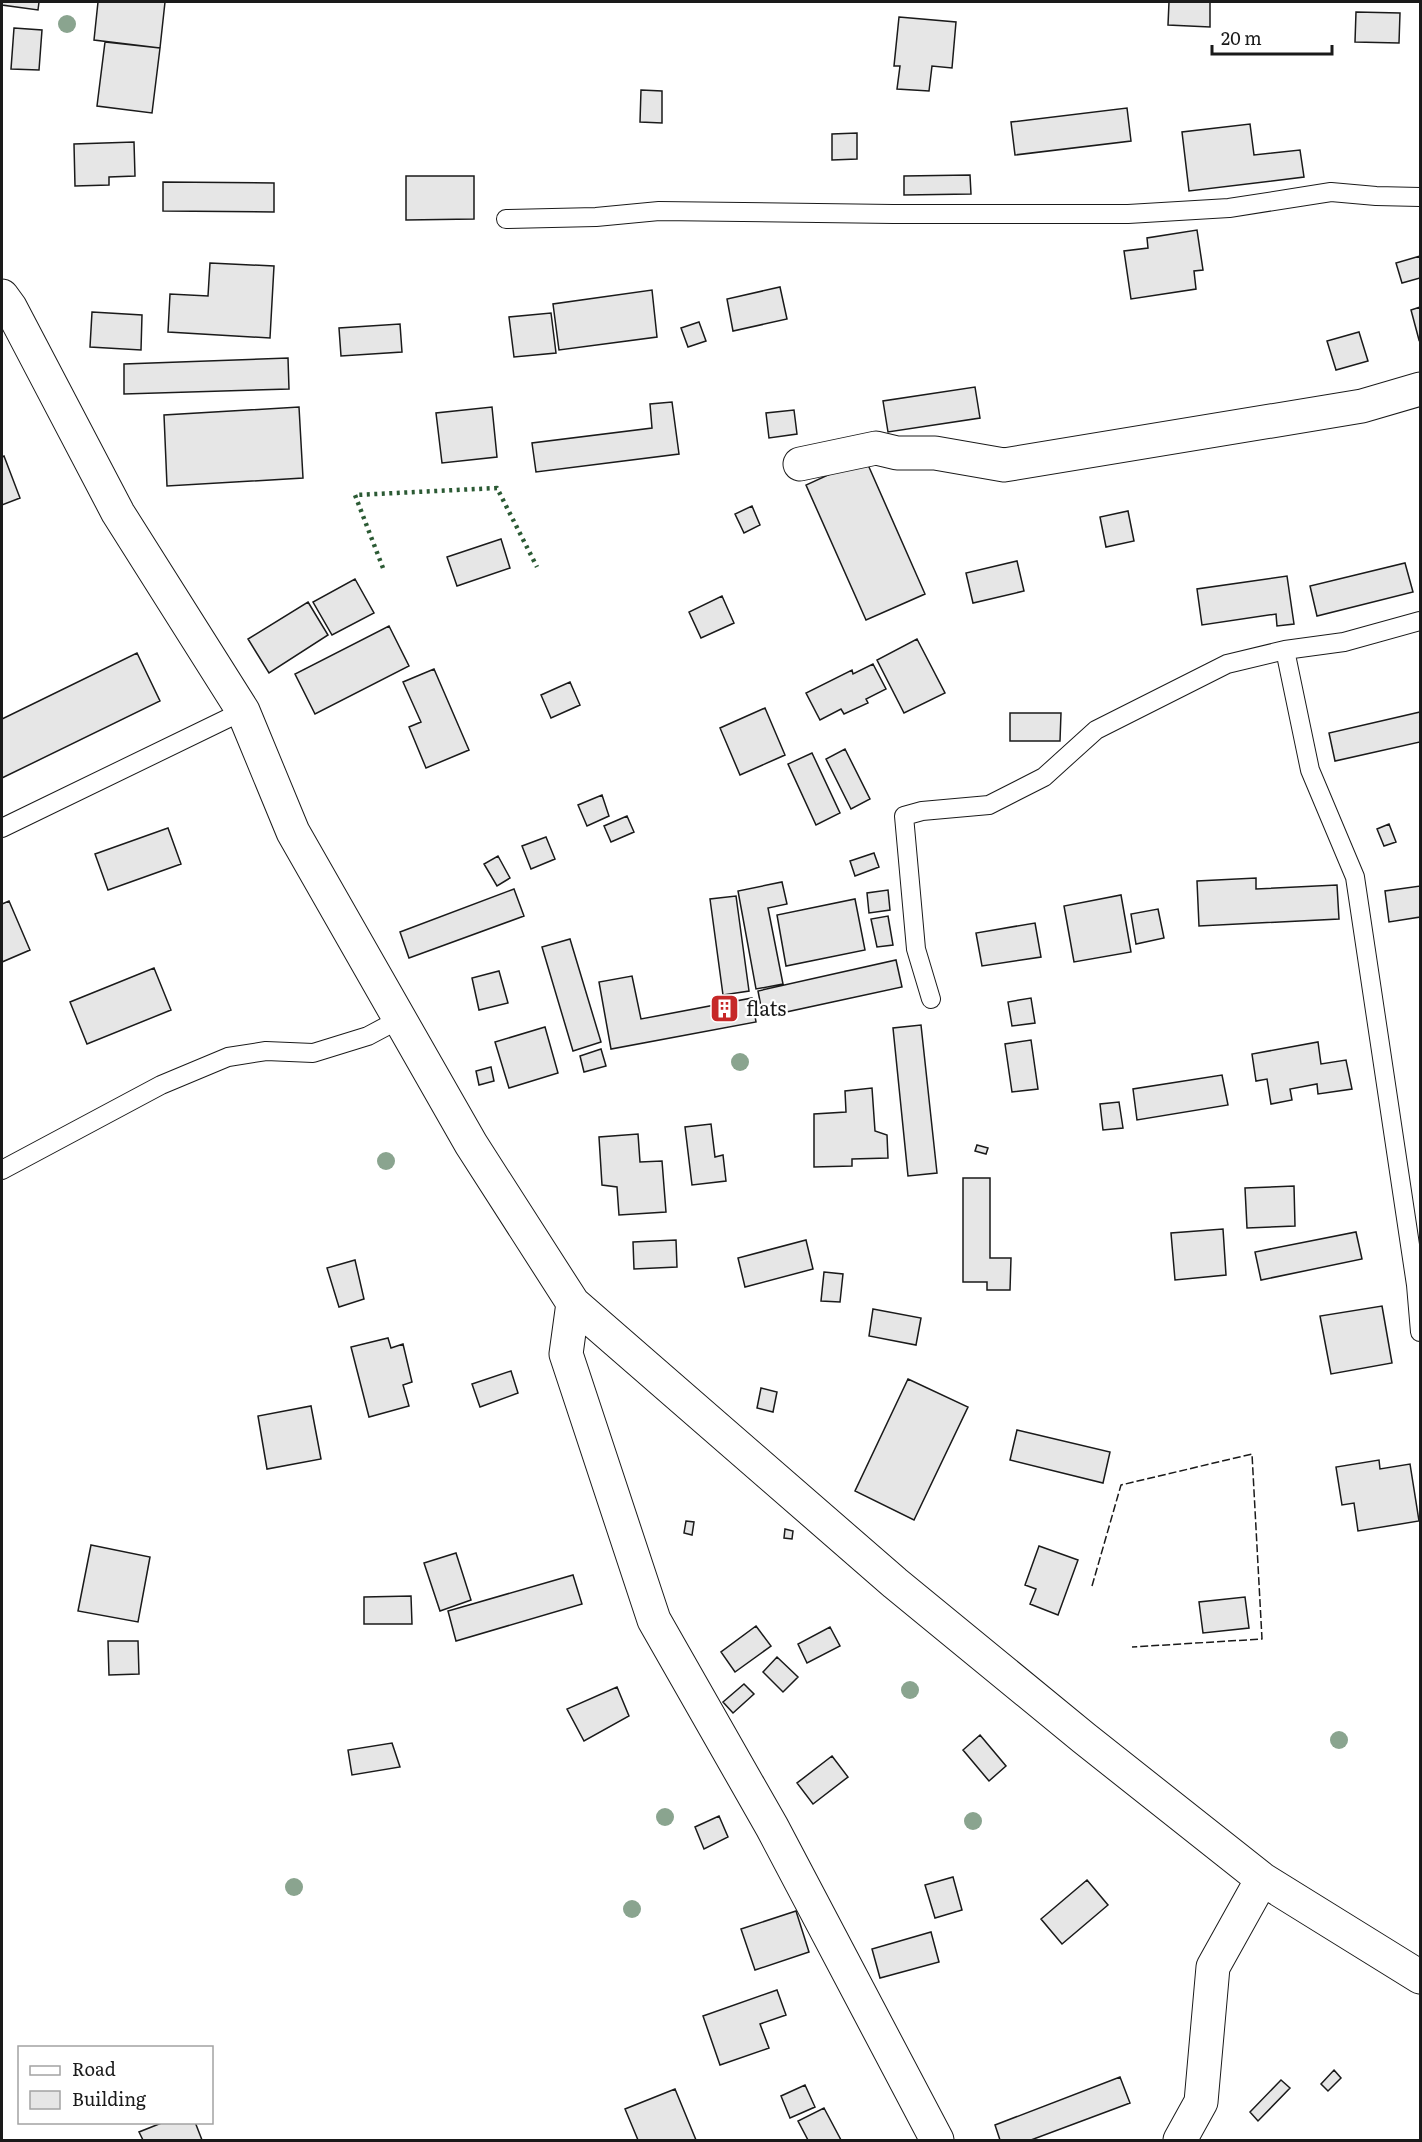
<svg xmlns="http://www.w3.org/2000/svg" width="1422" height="2142" font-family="Literata,serif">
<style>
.building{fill:#e6e6e6;stroke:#1a1a1a;stroke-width:1.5}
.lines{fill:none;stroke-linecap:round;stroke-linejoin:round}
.service-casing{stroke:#1a1a1a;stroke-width:20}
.minor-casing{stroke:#1a1a1a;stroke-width:35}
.service{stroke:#fff;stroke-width:18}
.minor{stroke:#fff;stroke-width:33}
.hedge{stroke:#2b5a34;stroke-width:4.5;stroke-dasharray:3 4.5;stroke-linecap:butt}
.fence{stroke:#1a1a1a;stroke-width:1.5;stroke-dasharray:8 3;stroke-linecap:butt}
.tree{fill:#8aa48f}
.labels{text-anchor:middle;stroke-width:4.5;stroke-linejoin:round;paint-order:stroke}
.poi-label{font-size:20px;fill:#1a1a1a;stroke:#fff;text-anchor:start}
</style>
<rect width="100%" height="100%" fill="#fff"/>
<path class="building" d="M2 2H39L38 10 2 5Z
M98 2H165L160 48 94 40Z
M1169 2H1210V27L1168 25Z
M1356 12 1400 13 1399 43 1355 42Z
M899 17 956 22 952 68 932 66 929 91 897 89 900 66H894Z
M14 28 42 30 39 70 11 69Z
M105 42 160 48 152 113 97 106Z
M641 90 662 91V123L640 122Z
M1127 108 1131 141 1015 155 1011 122Z
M1250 124 1254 155 1300 150 1304 177 1189 191 1182 132Z
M857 133V159L832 160V134Z
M134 142 135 176 109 177V185L75 186 74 144Z
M970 175 971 194 904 195V176Z
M406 176H474V219L406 220Z
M163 182 274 183V212L163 211Z
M1197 230 1203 270 1194 271 1196 289 1131 299 1124 251 1148 248 1147 238Z
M1420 256V278L1402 283 1396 263Z
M210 263 274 266 270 338 168 332 170 294 208 296Z
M780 287 787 319 733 331 727 299Z
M652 290 657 337 559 350 553 304Z
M1420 307V339L1419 340 1411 310Z
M92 312 142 315 141 350 90 347Z
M551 313 556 353 514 357 509 317Z
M699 322 706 341 688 347 681 328Z
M400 324 402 352 341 356 339 328Z
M1359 332 1368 361 1336 370 1327 341Z
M288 358 289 389 124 394V364Z
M975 387 980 418 888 432 883 401Z
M672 402 679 454 536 472 532 443 652 428 650 404Z
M299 407 303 478 167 486 164 415Z
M492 407 497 457 442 463 436 413Z
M794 410 797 434 769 438 766 413Z
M4 456 20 498 2 505V457Z
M865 458 925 594 866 620 806 485Z
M752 506 760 525 744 533 735 514Z
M1128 511 1134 541 1106 547 1100 517Z
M501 539 510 568 457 586 447 557Z
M1017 561 1024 591 973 603 966 573Z
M1405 563 1413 592 1317 616 1310 586Z
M1287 576 1294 624 1277 626 1276 614 1202 625 1197 589Z
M355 579 374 613 332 635 313 602Z
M722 596 734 623 701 638 689 612Z
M308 602 328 635 269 673 248 639Z
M389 626 409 666 315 714 295 674Z
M917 639 945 693 904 713 877 660Z
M137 653 160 701 2 778V719Z
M873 664 886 689 866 699 868 703 844 714 841 709 820 720 806 693 852 670 853 674Z
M434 669 469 750 426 768 409 727 421 722 403 682Z
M570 682 580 705 551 718 541 695Z
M765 708 785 755 740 775 720 728Z
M1420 712V742L1335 761 1329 733Z
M1010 713H1061L1060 741H1010Z
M845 749 870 799 851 809 826 759Z
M812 753 840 813 816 825 788 764Z
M602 795 609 816 587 826 578 805Z
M627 816 634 832 611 842 604 826Z
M1389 824 1396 842 1384 846 1377 829Z
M168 828 181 864 108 890 95 854Z
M546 837 555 859 531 869 522 846Z
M874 853 879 867 855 876 850 861Z
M498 856 510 878 497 886 484 864Z
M1256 878V889L1337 885 1339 919 1199 926 1197 881Z
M782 882 787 904 768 908 783 984 756 989 738 891Z
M1420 886V917L1389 922 1385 891Z
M514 889 524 916 409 958 400 932Z
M888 890 890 910 869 913 867 893Z
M1121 895 1131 952 1074 962 1064 906Z
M736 896 749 991 723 995 710 899Z
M855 899 865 950 786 966 777 915Z
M9 901 30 950 2 962V904Z
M1158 909 1164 938 1136 944 1131 914Z
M888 916 893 945 877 947 871 919Z
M1035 923 1041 957 982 966 976 933Z
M570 939 601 1042 573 1051 542 947Z
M896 960 902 987 763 1017 758 991Z
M154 968 171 1010 87 1044 70 1002Z
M499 971 508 1003 479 1010 472 978Z
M632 976 641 1019 752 998 756 1022 611 1049 599 982Z
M1031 998 1035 1023 1012 1026 1008 1002Z
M921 1025 937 1173 908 1176 893 1028Z
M545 1027 558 1073 509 1088 495 1042Z
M1031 1040 1038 1089 1012 1092 1005 1044Z
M1318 1042 1321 1064 1346 1060 1352 1089 1318 1094 1317 1084 1290 1089 1292 1100 1271 1104 1267 1079 1256 1081 1252 1054Z
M601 1049 606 1066 584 1072 580 1056Z
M491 1067 494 1081 479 1085 476 1071Z
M1222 1075 1228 1105 1137 1120 1133 1089Z
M872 1088 875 1131 887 1135 888 1158 852 1159V1166L814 1167V1114L846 1112 845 1091Z
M1119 1102 1123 1128 1103 1130 1100 1104Z
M711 1124 715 1157 723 1155 726 1181 692 1185 685 1127Z
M638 1134 640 1162 662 1161 666 1212 619 1215 617 1187 602 1185 599 1137Z
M977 1145 988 1148 986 1154 975 1151Z
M963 1178H990V1258H1011L1010 1290H987V1282H963Z
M1294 1186 1295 1226 1247 1228 1245 1188Z
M1223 1229 1226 1275 1175 1280 1171 1233Z
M1356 1232 1362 1259 1261 1280 1255 1252Z
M676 1240 677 1267 634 1269 633 1242Z
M806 1240 813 1269 745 1287 738 1258Z
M355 1260 364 1299 339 1307 327 1268Z
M824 1272 843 1274 840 1302 821 1301Z
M1382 1306 1392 1363 1331 1374 1320 1316Z
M873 1309 921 1318 916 1345 869 1336Z
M388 1338 391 1348 403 1344 412 1382 403 1385 409 1406 369 1417 351 1347Z
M511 1371 518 1393 480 1407 472 1384Z
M908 1379 968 1407 914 1520 855 1491Z
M761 1388 777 1392 773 1412 757 1408Z
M311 1406 321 1459 267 1469 258 1416Z
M1017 1430 1110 1452 1103 1483 1010 1460Z
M1379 1460 1380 1469 1410 1464 1419 1521 1358 1531 1354 1503 1342 1505 1336 1467Z
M686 1521 694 1522 692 1535 684 1533Z
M785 1529 793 1531 792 1539 784 1538Z
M91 1545 150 1557 138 1622 78 1611Z
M1039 1546 1078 1560 1058 1615 1030 1604 1036 1589 1025 1585Z
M456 1553 471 1600 440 1611 424 1563Z
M573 1575 582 1604 456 1641 448 1611Z
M411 1596 412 1624H364V1597Z
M1245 1597 1249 1628 1203 1633 1199 1602Z
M756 1626 771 1646 735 1672 721 1652Z
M830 1627 840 1646 807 1663 798 1644Z
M108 1641H138L139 1674 109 1675Z
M777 1657 798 1677 783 1692 763 1672Z
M744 1684 754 1694 733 1713 723 1702Z
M617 1687 629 1716 584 1741 567 1709Z
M980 1735 1006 1766 989 1781 963 1750Z
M392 1743 400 1767 352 1775 348 1750Z
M832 1756 848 1777 813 1804 797 1783Z
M719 1816 728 1837 704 1849 695 1827Z
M953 1877 962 1910 935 1918 925 1885Z
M1087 1880 1108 1905 1062 1944 1041 1919Z
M796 1911 809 1952 755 1970 741 1929Z
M931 1932 939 1962 880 1978 872 1949Z
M777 1990 786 2015 760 2024 769 2048 720 2065 703 2016Z
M1334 2070 1341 2078 1328 2091 1321 2084Z
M1120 2077 1130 2103 1031 2140H1000L995 2125Z
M1281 2080 1290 2088 1258 2121 1250 2112Z
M805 2085 815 2107 790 2118 781 2096Z
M675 2089 696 2140H638L625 2109Z
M824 2108 841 2140H808L798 2121Z
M164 2122H195L202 2140H143L139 2132Z"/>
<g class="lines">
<defs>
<path id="service" d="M506 219 596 217 659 211 893 214H1128L1229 208 1331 192 1376 196 1420 197
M1285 650 1310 770 1355 877 1416 1285 1420 1332
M2 828 243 711
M931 999 916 949 904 816 922 811 989 805 1044 777 1096 730 1227 664 1285 650 1344 642 1420 621
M2 1170 161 1085 228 1057 266 1051 313 1053 368 1036 400 1019"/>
<path id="minor" d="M2 296 10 307 118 513 243 711 293 832 471 1144 573 1303 895 1583 1084 1738 1262 1879 1420 1977
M800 464 876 448 897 453H935L1004 465 1362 406 1420 389
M573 1303 566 1354 654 1620 772 1827 937 2140
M1180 2140 1201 2102 1213 1967 1262 1879"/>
</defs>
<use href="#service" class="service-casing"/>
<use href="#minor" class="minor-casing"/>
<use href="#service" class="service"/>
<use href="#minor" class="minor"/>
<path class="hedge" d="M383 568 355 495 497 488 537 567"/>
<path class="fence" d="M1092 1586 1121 1485 1252 1454 1262 1639 1132 1647"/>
</g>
<g class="tree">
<circle cx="67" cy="24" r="9"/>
<circle cx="740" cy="1062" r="9"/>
<circle cx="386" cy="1161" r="9"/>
<circle cx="910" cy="1690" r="9"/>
<circle cx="1339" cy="1740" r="9"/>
<circle cx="665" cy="1817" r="9"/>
<circle cx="973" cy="1821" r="9"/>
<circle cx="294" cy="1887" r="9"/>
<circle cx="632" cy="1909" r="9"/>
</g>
<defs>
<symbol id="building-square" viewBox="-11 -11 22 22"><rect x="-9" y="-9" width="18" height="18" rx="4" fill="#c62828" stroke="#fff"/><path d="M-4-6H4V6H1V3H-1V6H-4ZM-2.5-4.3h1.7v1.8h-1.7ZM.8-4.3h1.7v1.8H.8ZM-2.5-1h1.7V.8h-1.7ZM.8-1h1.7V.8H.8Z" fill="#fff"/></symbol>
</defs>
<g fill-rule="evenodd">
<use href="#building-square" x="708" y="992" width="33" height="33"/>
</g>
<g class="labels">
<g class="poi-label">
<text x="746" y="1016">flats</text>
</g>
</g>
<rect width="1422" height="2142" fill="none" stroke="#1a1a1a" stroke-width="6"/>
<rect x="18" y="2046" width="195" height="78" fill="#ffffff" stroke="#a3a3a3" stroke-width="1.5"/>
<rect x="30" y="2066" width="30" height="9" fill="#ffffff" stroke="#a3a3a3" stroke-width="1.5"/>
<text x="72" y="2076" font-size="18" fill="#1a1a1a">Road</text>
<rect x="30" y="2091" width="30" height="18" fill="#e6e6e6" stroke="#a3a3a3" stroke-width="1.5"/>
<text x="72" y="2106" font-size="18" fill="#1a1a1a">Building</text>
<path d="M1212 45v9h120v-9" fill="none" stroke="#1a1a1a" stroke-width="3"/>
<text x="1221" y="45" font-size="18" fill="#1a1a1a" stroke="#ffffff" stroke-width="4.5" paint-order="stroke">20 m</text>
</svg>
